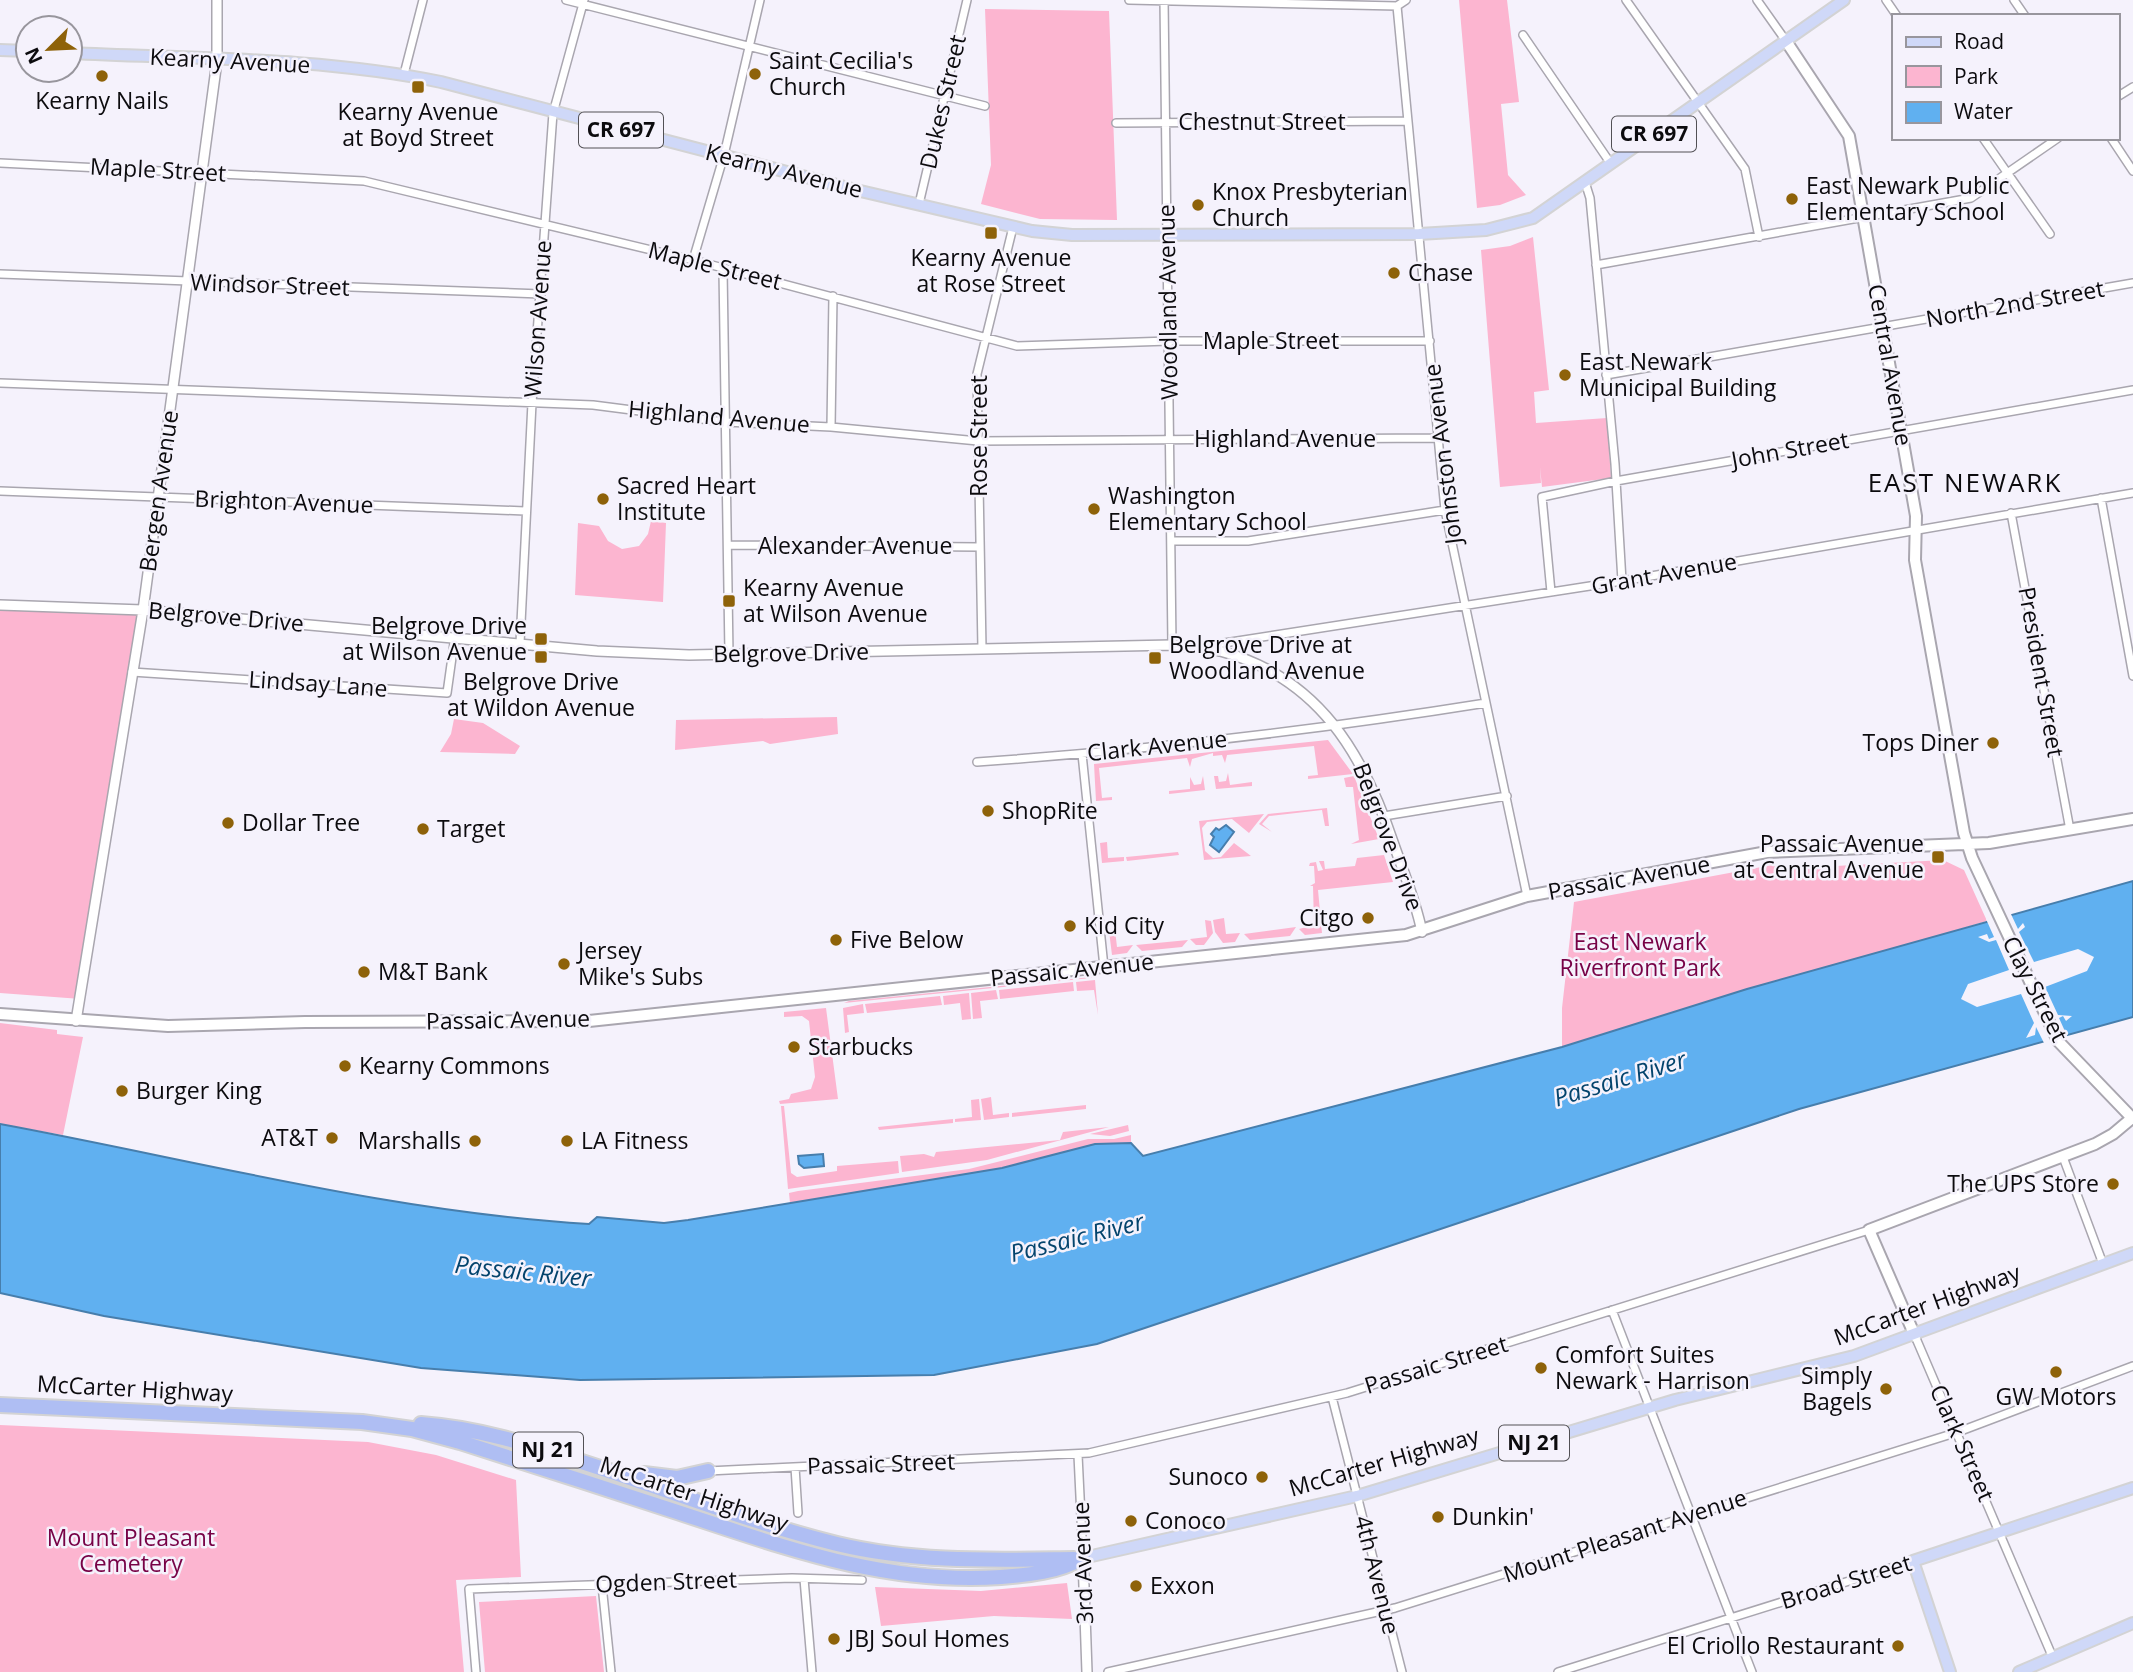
<svg xmlns="http://www.w3.org/2000/svg" width="2133" height="1672" font-family="'Open Sans',sans-serif">
<style>
.green{fill:#fcb5d0}
.water{fill:#60b0f0;stroke:#477eac;stroke-width:2}
.pier{fill:#f5f2fc}
.lines{fill:none;stroke-linecap:round;stroke-linejoin:round}
.minor-casing{stroke:#a9a6af;stroke-width:10}
.tertiary-casing{stroke:#a9a6af;stroke-width:12}
.secondary-casing{stroke:#a9a6af;stroke-width:14}
.primary-casing{stroke:#d3d3d4;stroke-width:14}
.motorway-casing{stroke:#d3d3d4;stroke-width:18}
.minor{stroke:#fff;stroke-width:7}
.tertiary{stroke:#fff;stroke-width:9}
.secondary{stroke:#fff;stroke-width:10}
.primary{stroke:#cfd8f8;stroke-width:10}
.motorway{stroke:#afbef3;stroke-width:14}
.poi-dot{fill:#8e6209;stroke:#f5f2fc;stroke-width:2.5}
.labels{text-anchor:middle;stroke-width:5;stroke-linejoin:round;paint-order:stroke}
.shield{fill:#f5f2fc;stroke:#525055;stroke-width:2}
.shield-label{font-size:21px;font-weight:bold;fill:#0c0b0e}
.street-label{font-size:23px;fill:#0c0b0e;stroke:#f5f2fc}
.poi-label{font-size:23px;fill:#0c0b0e;stroke:#f5f2fc;text-anchor:start}
.park-label{font-size:23px;fill:#770246;stroke:#f5f2fc}
.water-label{font-size:24px;font-style:italic;fill:#04446d;stroke:#f5f2fc}
.quarter-label{font-size:26px;letter-spacing:2px;fill:#0c0b0e;stroke:#f5f2fc}
</style>
<rect width="100%" height="100%" fill="#f5f2fc"/>
<path class="green" d="M1459 0H1507L1519 102 1501 104 1508 175 1526 195 1500 205 1477 208Z
M985 9 1109 11 1117 220 1040 219 981 204 991 165Z
M1533 237 1549 390 1534 392 1536 423 1607 418 1611 478 1542 487 1540 467 1541 483 1500 487 1481 250 1510 246Z
M651 521 666 523 663 602 575 595 578 523 599 526 608 541 622 549 639 546 648 534Z
M0 604 146 608 81 999 0 993Z
M837 717 838 734 770 744 763 741 675 750 676 720Z
M454 719 483 723 520 746 515 754 440 752 451 734Z
M1328 740 1353 774 1308 779V776L1318 775 1314 746 1227 755 1225 763 1222 755 1213 756V753L1192 759 1190 767 1187 758 1099 768 1102 798 1112 797V800L1096 801 1094 764Z
M1228 773 1230 785 1252 782V786L1216 789 1214 776H1218L1219 782 1226 781Z
M1354 776 1379 839 1351 844 1359 840 1358 832 1353 787H1346L1344 778Z
M1190 777 1194 785 1201 784 1203 776 1205 790 1169 794V791L1190 789Z
M1327 808 1329 826H1325L1322 810 1269 816 1262 824 1272 832 1259 824 1268 814Z
M1264 814 1249 833 1232 819 1207 822 1202 828 1205 851 1213 858 1221 857 1234 843 1251 856 1204 860 1199 821Z
M1107 842 1108 858 1124 857V861L1102 863 1100 843Z
M1178 852 1179 855 1127 861 1126 857Z
M1384 855 1393 882 1318 890 1322 933 1305 935 1299 929 1314 925 1313 886H1310L1315 883 1314 866H1309L1310 863 1316 862 1318 871 1323 870 1319 861H1324L1325 869 1355 866 1357 858Z
M1943 860 1964 870 1987 921 1562 1047V1008L1574 902 1772 865 1782 869Z
M1224 918 1226 934 1240 933 1235 942 1223 943 1215 932 1213 920Z
M1205 920 1211 921 1213 933 1204 945H1196L1190 939 1207 937Z
M1296 927 1290 936 1250 940 1244 934Z
M1115 930 1117 947 1133 945 1127 953 1112 955 1109 931Z
M1188 940 1182 947 1142 951 1136 945Z
M1092 977 1091 978 844 1003 849 1001Z
M1095 980 1098 1015 1094 990 1077 991 1076 982Z
M1073 982 1074 991 1000 999 999 990Z
M996 990 998 999 980 1001 982 1018 973 1019 971 993Z
M969 993 971 1019 962 1020 960 1003 944 1005 943 996Z
M940 996 942 1005 867 1013 865 1004Z
M863 1004 864 1013 847 1015 849 1032 845 1033 843 1008Z
M826 1008 838 1099 780 1104 779 1101 789 1099 791 1094 811 1089 815 1077 809 1021 802 1016 784 1017V1012Z
M0 1023 57 1030V1034L83 1037 63 1135 0 1124Z
M991 1097 993 1115 1009 1113V1117L984 1120 981 1099Z
M979 1099 981 1120 955 1122V1119L972 1117 971 1100Z
M1086 1105V1109L1012 1117V1113Z
M781 1106H784L791 1173 797 1177 837 1171V1166L898 1161 899 1173 788 1189Z
M953 1119V1123L879 1130 878 1127Z
M1128 1125 1129 1131 1110 1136 1090 1134Z
M1109 1127 987 1160 902 1172 900 1156 924 1154 934 1157 936 1152 1060 1140 1063 1132Z
M1131 1135V1143L1095 1144 1002 1168 790 1203 789 1193 798 1191 969 1169 1088 1139H1114Z
M0 1425 368 1442 436 1455 516 1480 521 1577 456 1580 464 1672H0Z
M1067 1583 1072 1619 994 1616 881 1626 875 1587 981 1591Z
M596 1596 604 1672H485L479 1602Z"/>
<path class="water" d="M1226 825 1234 832 1219 852 1210 845 1214 837 1211 834 1216 828 1219 830Z
M2133 881V1017L1799 1109 1097 1344 934 1375 580 1380 421 1368 104 1316 0 1293V1124C195 1160 390 1212 589 1224L597 1217 664 1223 688 1220 1002 1168 1095 1144 1131 1143 1143 1156 1562 1047 1747 989Z
M823 1154 824 1166 804 1168 799 1164 798 1156Z"/>
<path class="pier" d="M2010 912 2018 929 2023 923 2025 927 2019 932 2034 962 2078 949 2094 957 2087 971 2045 987 2058 1015 2072 1016 2066 1021 2063 1016 2059 1018 2068 1038 2045 1045 2036 1027 2035 1035 2026 1038 2034 1023 2021 994 1977 1007 1961 999 1968 984 2009 970 1996 940 1989 942 1978 937 1987 934 1989 939 1994 937 1986 919Z"/>
<g class="lines">
<defs>
<path id="minor" d="M566 0 985 106
M1129 0 1397 6
M1164 0 1172 645
M1626 0 1745 169 1759 237
M1757 0 1786 41
M1886 0 1897 16
M2014 0 2025 16
M1397 6 1445 510 1527 896
M1397 6 1406 0
M1523 35 1611 164
M404 74 423 0
M2117 97 2133 87
M1116 123 1408 121
M1983 138 2050 234
M2111 138 2133 171
M0 163 364 181 693 260 1017 346 1169 341H1430
M1585 182 1590 198 1615 464 1622 581
M919 204 967 0
M693 260 724 155 760 0
M1596 265 1971 198 2058 138
M723 270 729 654
M0 274 541 294
M1606 375 2133 283
M0 383 593 405 725 422 831 427 978 441 1439 438
M831 427 833 296
M0 491 525 511
M2101 498 2133 676
M2011 513 2070 830
M1171 541H1248L1445 510
M729 545 980 547
M1551 592 1542 497 1616 481 2133 390
M520 643 532 403 553 113 584 0
M1205 646 1622 581 2133 493
M982 649 977 374 1013 227
M132 672 447 693 455 636
M1082 754 1104 967
M977 762C1148 750 1317 730 1486 703
M1384 816 1507 796
M2063 1157 2103 1264
M1612 1310 1752 1672
M1915 1336 2053 1658
M1332 1397 1402 1672
M1078 1455 1083 1558
M795 1467 798 1513
M708 1471 1089 1453 1347 1393 1869 1230
M804 1579 812 1672
M602 1585 611 1672
M476 1672 469 1589 792 1578 862 1580
M1108 1672 1395 1608 1958 1432 2133 1366
M1558 1672 1913 1561"/>
<path id="tertiary" d="M0 605 143 610 597 651 689 655 1172 645C1188 647 1205 648 1220 651 1319 677 1364 755 1394 845 1404 873 1416 902 1422 932
M76 1021 143 610 217 61V0
M1083 1558 1087 1672"/>
<path id="secondary" d="M1786 41 1849 136 1916 516 1915 560 1964 833 1972 858 2058 1041 2133 1119
M0 1014 168 1026 305 1022 589 1021 1406 935 1527 896 1767 852 1989 843 2133 819
M1915 1336 1869 1230 2095 1144 2113 1134 2132 1118"/>
<path id="primary" d="M0 50 28 51
M70 53C193 59 320 57 441 82L856 190 1032 231 1072 235 1419 234 1486 230 1533 218 1844 0
M1083 1558 1357 1496 1675 1400 1854 1356 2133 1253
M1950 1672 1913 1561 2133 1488
M2019 1672 2133 1623"/>
<path id="motorway" d="M0 1405 362 1422 412 1429 460 1442C530 1464 601 1487 671 1510 782 1546 882 1585 1001 1577 1029 1575 1057 1572 1083 1558
M421 1424C478 1428 531 1445 585 1463 669 1490 752 1523 837 1544 916 1563 994 1560 1074 1559
M644 1474 677 1478 708 1471"/>
</defs>
<use href="#minor" class="minor-casing"/>
<use href="#tertiary" class="tertiary-casing"/>
<use href="#secondary" class="secondary-casing"/>
<use href="#primary" class="primary-casing"/>
<use href="#motorway" class="motorway-casing"/>
<use href="#minor" class="minor"/>
<use href="#tertiary" class="tertiary"/>
<use href="#secondary" class="secondary"/>
<use href="#primary" class="primary"/>
<use href="#motorway" class="motorway"/>
</g>
<g class="poi-dot">
<circle cx="755" cy="74" r="7"/>
<circle cx="102" cy="76" r="7"/>
<rect x="411" y="80" width="14" height="14" rx="3.5"/>
<circle cx="1792" cy="199" r="7"/>
<circle cx="1198" cy="205" r="7"/>
<rect x="984" y="226" width="14" height="14" rx="3.5"/>
<circle cx="1394" cy="273" r="7"/>
<circle cx="1565" cy="375" r="7"/>
<circle cx="603" cy="499" r="7"/>
<circle cx="1094" cy="509" r="7"/>
<rect x="722" y="594" width="14" height="14" rx="3.5"/>
<rect x="534" y="632" width="14" height="14" rx="3.5"/>
<rect x="534" y="650" width="14" height="14" rx="3.5"/>
<rect x="1148" y="651" width="14" height="14" rx="3.5"/>
<circle cx="1993" cy="743" r="7"/>
<circle cx="988" cy="811" r="7"/>
<circle cx="228" cy="823" r="7"/>
<circle cx="423" cy="829" r="7"/>
<rect x="1931" y="850" width="14" height="14" rx="3.5"/>
<circle cx="1368" cy="918" r="7"/>
<circle cx="1070" cy="926" r="7"/>
<circle cx="836" cy="940" r="7"/>
<circle cx="564" cy="964" r="7"/>
<circle cx="364" cy="972" r="7"/>
<circle cx="794" cy="1047" r="7"/>
<circle cx="345" cy="1066" r="7"/>
<circle cx="122" cy="1091" r="7"/>
<circle cx="332" cy="1138" r="7"/>
<circle cx="475" cy="1141" r="7"/>
<circle cx="567" cy="1141" r="7"/>
<circle cx="2113" cy="1184" r="7"/>
<circle cx="1541" cy="1368" r="7"/>
<circle cx="2056" cy="1372" r="7"/>
<circle cx="1886" cy="1389" r="7"/>
<circle cx="1262" cy="1477" r="7"/>
<circle cx="1438" cy="1517" r="7"/>
<circle cx="1131" cy="1521" r="7"/>
<circle cx="1136" cy="1586" r="7"/>
<circle cx="834" cy="1639" r="7"/>
<circle cx="1898" cy="1646" r="7"/>
</g>
<g class="labels">
<g class="shield">
<rect x="579" y="112.5" width="84" height="35" rx="5"/>
<rect x="1612" y="116.5" width="84" height="35" rx="5"/>
<rect x="1499" y="1425.5" width="70" height="35" rx="5"/>
<rect x="513" y="1432.5" width="70" height="35" rx="5"/>
</g>
<g class="shield-label">
<text x="621" y="137">CR 697</text>
<text x="1654" y="141">CR 697</text>
<text x="1534" y="1450">NJ 21</text>
<text x="548" y="1457">NJ 21</text>
</g>
<g class="street-label">
<text transform="translate(230 61) rotate(3)" y="8">Kearny Avenue</text>
<text transform="translate(943 102) rotate(-77)" y="8">Dukes Street</text>
<text x="1262" y="130">Chestnut Street</text>
<text transform="translate(158 170) rotate(3)" y="8">Maple Street</text>
<text transform="translate(784 171) rotate(14)" y="8">Kearny Avenue</text>
<text transform="translate(715 266) rotate(14)" y="8">Maple Street</text>
<text transform="translate(270 285) rotate(2)" y="8">Windsor Street</text>
<text transform="translate(1168 302) rotate(-91)" y="8">Woodland Avenue</text>
<text transform="translate(2015 304) rotate(-10)" y="8">North 2nd Street</text>
<text transform="translate(538 319) rotate(-86)" y="8">Wilson Avenue</text>
<text x="1271" y="349">Maple Street</text>
<text transform="translate(1890 365) rotate(80)" y="8">Central Avenue</text>
<text transform="translate(719 417) rotate(5)" y="8">Highland Avenue</text>
<text transform="translate(979 436) rotate(-90)" y="8">Rose Street</text>
<text x="1285" y="447">Highland Avenue</text>
<text transform="translate(1790 450) rotate(-10)" y="8">John Street</text>
<text transform="translate(1443 454) rotate(-97)" y="8">Johnston Avenue</text>
<text transform="translate(159 491) rotate(-82)" y="8">Bergen Avenue</text>
<text transform="translate(284 502) rotate(2)" y="8">Brighton Avenue</text>
<text x="855" y="554">Alexander Avenue</text>
<text transform="translate(1664 574) rotate(-10)" y="8">Grant Avenue</text>
<text transform="translate(226 617) rotate(5)" y="8">Belgrove Drive</text>
<text transform="translate(791 653) rotate(-1)" y="8">Belgrove Drive</text>
<text transform="translate(2041 672) rotate(80)" y="8">President Street</text>
<text transform="translate(318 684) rotate(4)" y="8">Lindsay Lane</text>
<text transform="translate(1157 746) rotate(-6)" y="8">Clark Avenue</text>
<text transform="translate(1388 837) rotate(69)" y="8">Belgrove Drive</text>
<text transform="translate(1629 878) rotate(-10)" y="8">Passaic Avenue</text>
<text transform="translate(1072 970) rotate(-6)" y="8">Passaic Avenue</text>
<text transform="translate(2035 989) rotate(63)" y="8">Clay Street</text>
<text transform="translate(508 1020) rotate(-1)" y="8">Passaic Avenue</text>
<text transform="translate(1927 1305) rotate(-20)" y="8">McCarter Highway</text>
<text transform="translate(1436 1365) rotate(-17)" y="8">Passaic Street</text>
<text transform="translate(135 1389) rotate(3)" y="8">McCarter Highway</text>
<text transform="translate(1962 1443) rotate(66)" y="8">Clark Street</text>
<text transform="translate(1384 1462) rotate(-16)" y="8">McCarter Highway</text>
<text transform="translate(881 1464) rotate(-2)" y="8">Passaic Street</text>
<text transform="translate(694 1494) rotate(18)" y="8">McCarter Highway</text>
<text transform="translate(1625 1536) rotate(-18)" y="8">Mount Pleasant Avenue</text>
<text transform="translate(1083 1563) rotate(-92)" y="8">3rd Avenue</text>
<text transform="translate(1377 1575) rotate(76)" y="8">4th Avenue</text>
<text transform="translate(666 1582) rotate(-2)" y="8">Ogden Street</text>
<text transform="translate(1846 1582) rotate(-17)" y="8">Broad Street</text>
</g>
<g class="poi-label">
<text x="769" y="69">Saint Cecilia's<tspan x="769" dy="26">Church</tspan></text>
<text x="102" y="109" text-anchor="middle">Kearny Nails</text>
<text x="418" y="120" text-anchor="middle">Kearny Avenue<tspan x="418" dy="26">at Boyd Street</tspan></text>
<text x="1806" y="194">East Newark Public<tspan x="1806" dy="26">Elementary School</tspan></text>
<text x="1212" y="200">Knox Presbyterian<tspan x="1212" dy="26">Church</tspan></text>
<text x="991" y="266" text-anchor="middle">Kearny Avenue<tspan x="991" dy="26">at Rose Street</tspan></text>
<text x="1408" y="281">Chase</text>
<text x="1579" y="370">East Newark<tspan x="1579" dy="26">Municipal Building</tspan></text>
<text x="617" y="494">Sacred Heart<tspan x="617" dy="26">Institute</tspan></text>
<text x="1108" y="504">Washington<tspan x="1108" dy="26">Elementary School</tspan></text>
<text x="743" y="596">Kearny Avenue<tspan x="743" dy="26">at Wilson Avenue</tspan></text>
<text x="527" y="634" text-anchor="end">Belgrove Drive<tspan x="527" dy="26">at Wilson Avenue</tspan></text>
<text x="1169" y="653">Belgrove Drive at<tspan x="1169" dy="26">Woodland Avenue</tspan></text>
<text x="541" y="690" text-anchor="middle">Belgrove Drive<tspan x="541" dy="26">at Wildon Avenue</tspan></text>
<text x="1979" y="751" text-anchor="end">Tops Diner</text>
<text x="1002" y="819">ShopRite</text>
<text x="242" y="831">Dollar Tree</text>
<text x="437" y="837">Target</text>
<text x="1924" y="852" text-anchor="end">Passaic Avenue<tspan x="1924" dy="26">at Central Avenue</tspan></text>
<text x="1354" y="926" text-anchor="end">Citgo</text>
<text x="1084" y="934">Kid City</text>
<text x="850" y="948">Five Below</text>
<text x="578" y="959">Jersey<tspan x="578" dy="26">Mike's Subs</tspan></text>
<text x="378" y="980">M&amp;T Bank</text>
<text x="808" y="1055">Starbucks</text>
<text x="359" y="1074">Kearny Commons</text>
<text x="136" y="1099">Burger King</text>
<text x="318" y="1146" text-anchor="end">AT&amp;T</text>
<text x="461" y="1149" text-anchor="end">Marshalls</text>
<text x="581" y="1149">LA Fitness</text>
<text x="2099" y="1192" text-anchor="end">The UPS Store</text>
<text x="1555" y="1363">Comfort Suites<tspan x="1555" dy="26">Newark - Harrison</tspan></text>
<text x="1872" y="1384" text-anchor="end">Simply<tspan x="1872" dy="26">Bagels</tspan></text>
<text x="2056" y="1405" text-anchor="middle">GW Motors</text>
<text x="1248" y="1485" text-anchor="end">Sunoco</text>
<text x="1452" y="1525">Dunkin'</text>
<text x="1145" y="1529">Conoco</text>
<text x="1150" y="1594">Exxon</text>
<text x="848" y="1647">JBJ Soul Homes</text>
<text x="1884" y="1654" text-anchor="end">El Criollo Restaurant</text>
</g>
<g class="park-label">
<text x="1640" y="950">East Newark<tspan x="1640" dy="26">Riverfront Park</tspan></text>
<text x="131" y="1546">Mount Pleasant<tspan x="131" dy="26">Cemetery</tspan></text>
</g>
<g class="water-label">
<text transform="translate(1620 1079) rotate(-17)" y="8">Passaic River</text>
<text transform="translate(1077 1238) rotate(-14)" y="8">Passaic River</text>
<text transform="translate(523 1272) rotate(6)" y="8">Passaic River</text>
</g>
<g class="quarter-label">
<text x="1965" y="492">EAST NEWARK</text>
</g>
</g>
<rect x="1892" y="14" width="228" height="126" fill="#f5f2fc" stroke="#98969d" stroke-width="2"/>
<rect x="1906" y="37" width="35" height="10" fill="#cfd8f8" stroke="#98969d" stroke-width="2"/>
<text x="1954" y="49" font-size="21" fill="#0c0b0e">Road</text>
<rect x="1906" y="66" width="35" height="21" fill="#fcb5d0" stroke="#98969d" stroke-width="2"/>
<text x="1954" y="84" font-size="21" fill="#0c0b0e">Park</text>
<rect x="1906" y="102" width="35" height="21" fill="#60b0f0" stroke="#98969d" stroke-width="2"/>
<text x="1954" y="119" font-size="21" fill="#0c0b0e">Water</text>
<g transform="translate(49 49) rotate(246)"><circle r="33" fill="#f5f2fc" stroke="#98969d" stroke-width="2"/>
<path d="M0-5L12 26L0 18L-12 26Z" fill="#8e6209"/>
<text y="-10" font-size="19" font-weight="bold" text-anchor="middle" fill="#0c0b0e">N</text>
</g>
</svg>
